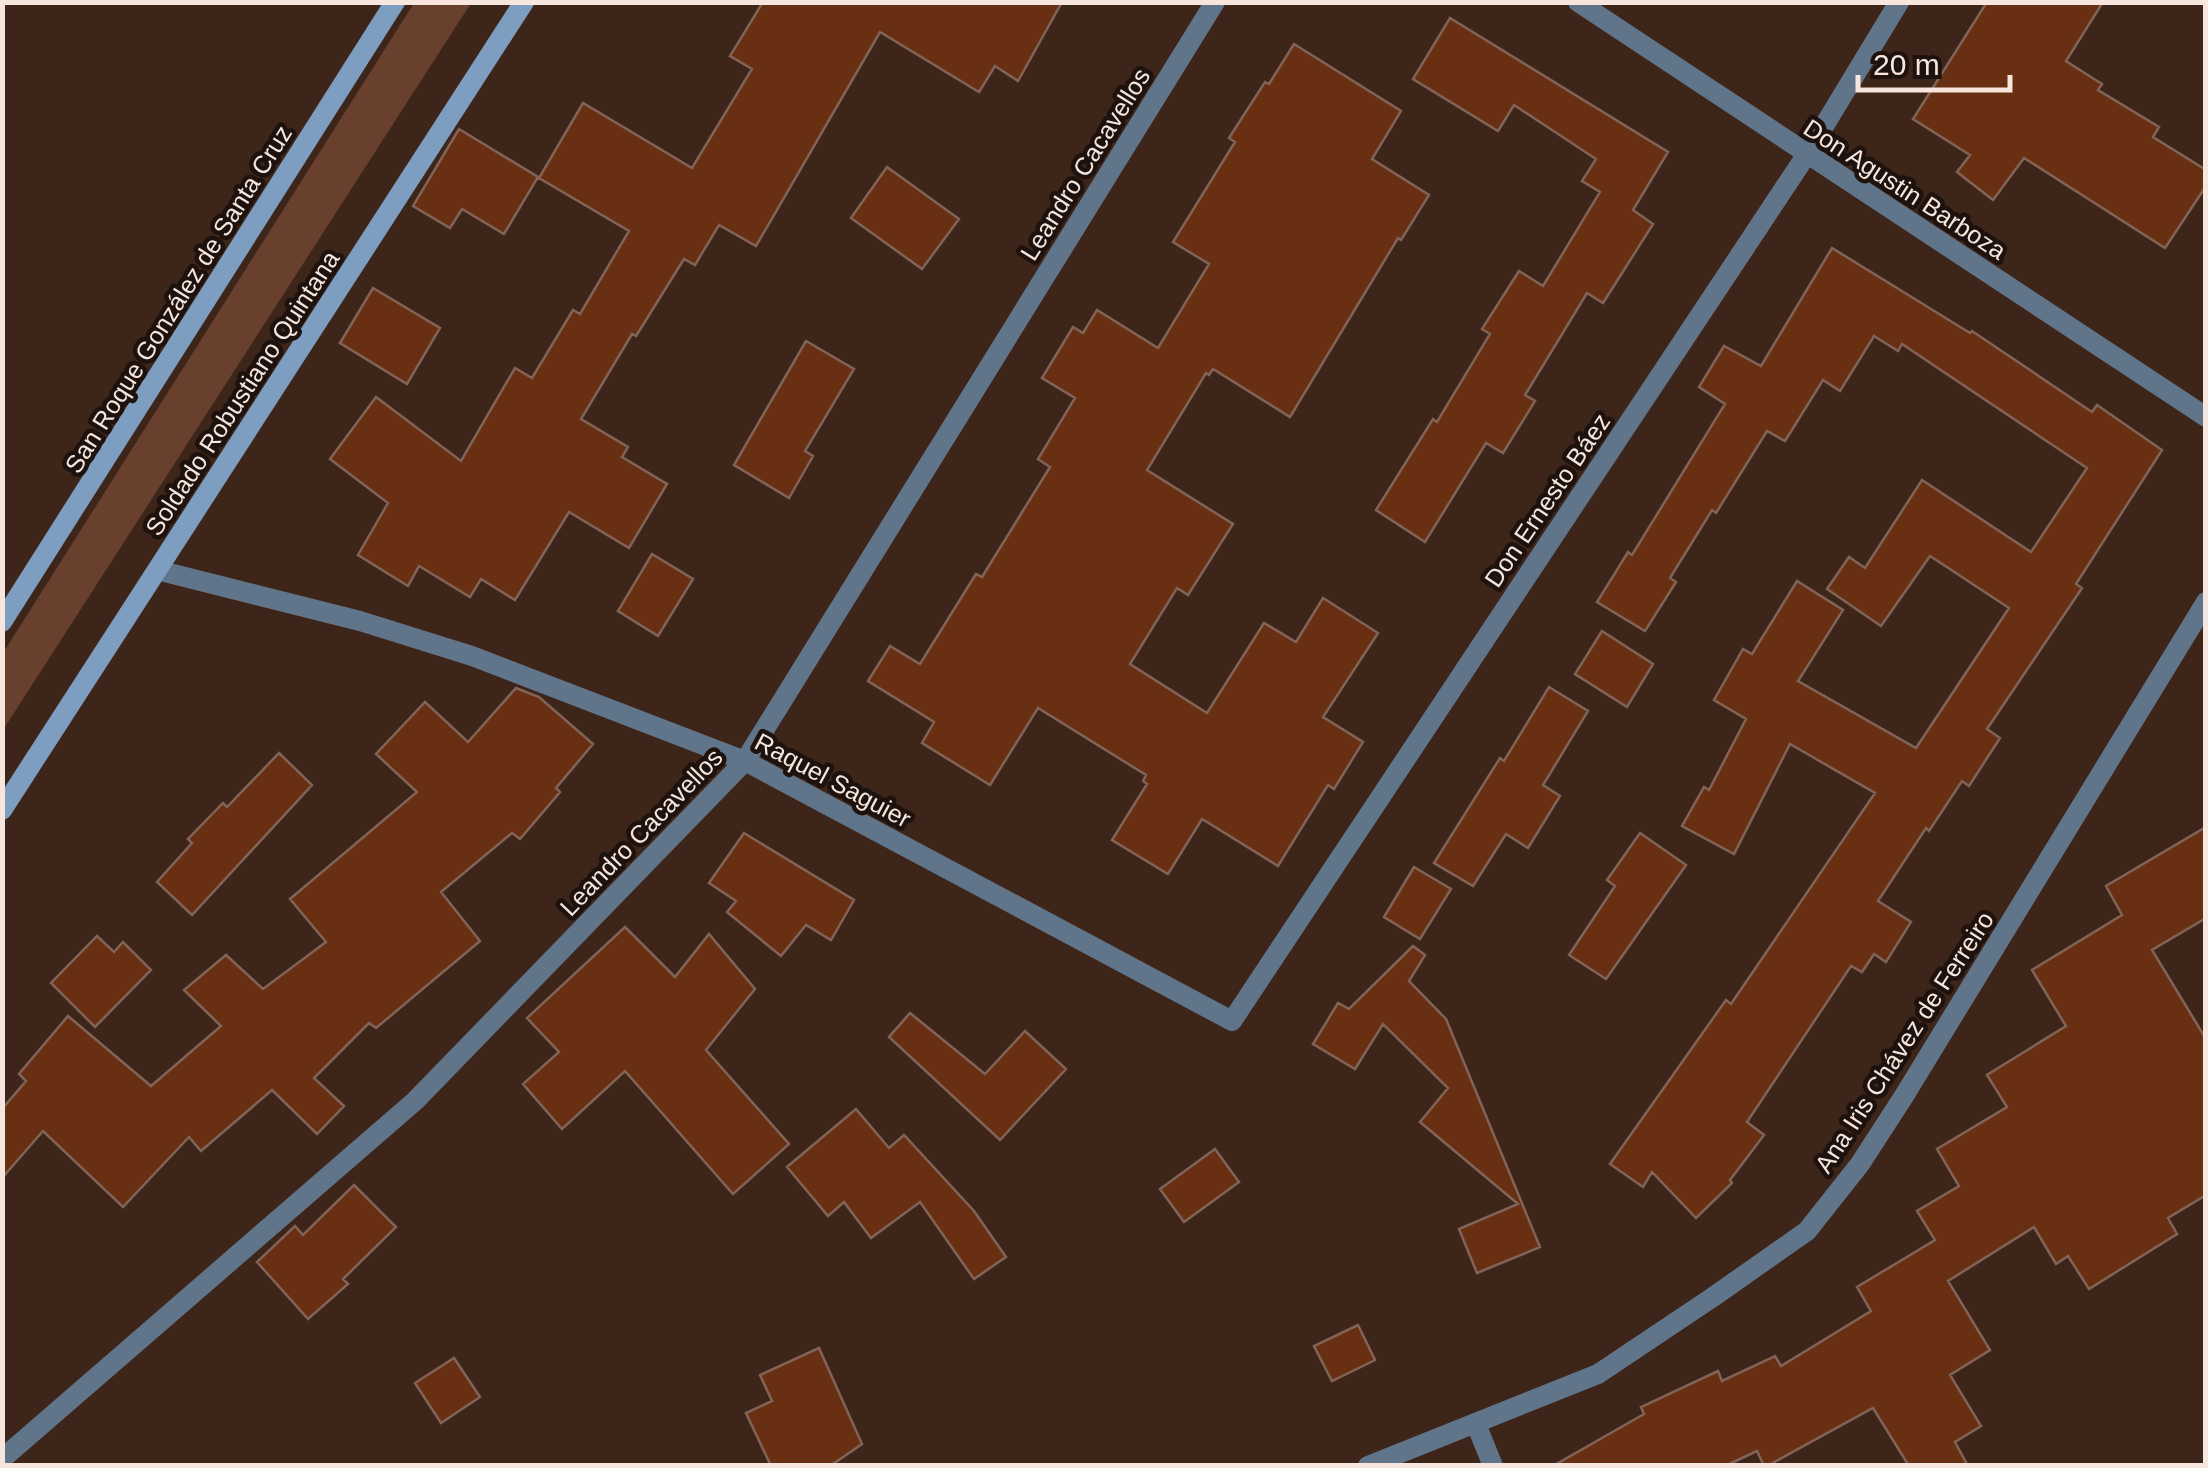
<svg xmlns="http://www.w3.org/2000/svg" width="2208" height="1468" font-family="Helvetica,sans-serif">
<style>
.green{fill:#69402d}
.building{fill:#682f12;stroke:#816457;stroke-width:2.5}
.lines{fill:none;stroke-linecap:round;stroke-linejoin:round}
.street{stroke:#61758a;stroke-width:20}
.secondary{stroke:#7d9ec0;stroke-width:20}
.labels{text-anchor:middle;stroke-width:9;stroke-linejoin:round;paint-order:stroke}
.street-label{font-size:25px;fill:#f7e6de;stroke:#1d120d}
</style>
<rect width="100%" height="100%" fill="#3e251a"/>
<path class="green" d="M414 3H471L3 730V653Z"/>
<path class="building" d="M763 2H1062L1018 81 995 66 979 92 880 32 756 246 719 225 695 265 684 259 636 336 632 334 581 419 628 447 622 457 667 484 629 548 569 512 515 600 481 579 470 597 419 566 408 586 358 555 388 503 330 459 376 397 461 461 515 368 532 378 573 310 580 314 629 231 539 178 583 103 692 168 752 69 730 56Z
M1987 2H2103L2066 61 2102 84 2098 90 2159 127 2153 137 2206 170V186L2165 248 2024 158 1993 200 1957 172 1970 155 1913 119Z
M1450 18 1668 152 1633 210 1653 224 1617 281 1603 303 1587 293 1525 395 1535 401 1503 453 1486 443 1425 542 1376 510 1433 419 1437 422 1490 334 1482 329 1519 271 1543 286 1600 192 1582 181 1596 159 1514 105 1498 131 1413 79Z
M1294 44 1401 111 1372 159 1429 195 1401 240 1398 238 1290 417 1213 369 1209 375 1206 373 1147 470 1233 524 1188 595 1177 588 1130 664 1207 713 1264 623 1296 642 1323 598 1378 633 1323 717 1363 742 1334 789 1328 785 1278 866 1202 819 1168 874 1112 840 1147 784 1143 781 1146 775 1038 708 990 785 922 743 934 722 868 681 890 646 920 664 976 574 982 577 1050 467 1038 459 1075 398 1042 378 1073 327 1083 333 1097 310 1158 348 1209 264 1173 242 1235 142 1229 138 1265 82 1269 84Z
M459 129 538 177 504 234 462 209 450 228 413 206Z
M887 167 959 219 922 269 851 218Z
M1832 248 1970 333 1972 331 2092 412 2097 405 2162 450 2076 584 2082 588 1987 729 2000 738 1969 786 1962 781 1929 831 1926 828 1878 901 1911 922 1886 962 1874 954 1862 972 1851 966 1747 1122 1764 1135 1730 1180 1732 1183 1696 1218 1652 1172 1643 1187 1610 1164 1726 1000 1731 1004 1875 793 1790 744 1734 854 1682 826 1704 787 1709 790 1746 719 1714 700 1743 649 1752 654 1797 581 1843 610 1798 681 1916 748 2009 608 1930 556 1881 626 1827 589 1849 557 1865 568 1922 480 2031 552 2087 468 1902 344 1898 351 1874 336 1840 391 1823 380 1785 441 1767 431 1716 513 1712 510 1670 578 1676 582 1645 631 1597 602 1628 552 1632 555 1725 404 1699 387 1724 346 1761 366Z
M373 288 440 328 407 384 340 343Z
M806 341 854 369 805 451 813 456 789 498 734 465Z
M652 554 693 579 658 636 618 611Z
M1602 631 1653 664 1627 707 1575 674Z
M1549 687 1588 711 1543 785 1560 796 1528 848 1506 834 1473 886 1434 863 1500 758 1504 761Z
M516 688 539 697 593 744 556 788 560 792 520 839 512 833 441 892 480 941 376 1028 369 1023 314 1078 344 1106 317 1134 272 1090 201 1151 189 1137 123 1207 43 1131 2 1178V1109L26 1081 19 1074 68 1016 151 1086 221 1026 184 990 226 955 263 989 326 942 290 899 417 792 376 754 425 702 468 742Z
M279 753 312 785 192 915 157 882 192 843 188 839 223 803 227 807Z
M2206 827V918L2152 950 2206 1039V1195L2168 1218 2177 1234 2089 1289 2068 1256 2056 1264 2034 1227 1948 1281 1990 1350 1950 1375 1981 1426 1955 1442 1968 1466H1909L1873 1408 1767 1466H1764L1757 1451 1725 1466H1553L1644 1414 1641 1407 1718 1371 1722 1381 1775 1356 1781 1366 1871 1311 1857 1287 1935 1240 1917 1211 1959 1186 1937 1149 2007 1107 1987 1075 2066 1026 2032 970 2122 915 2106 886Z
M744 833 854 900 831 940 806 925 781 956 727 912 736 901 709 883Z
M1640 833 1686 865 1606 979 1569 955 1615 886 1607 880Z
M1414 867 1451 889 1420 939 1384 917Z
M625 927 675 977 709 934 755 989 706 1050 789 1144 733 1194 625 1071 562 1129 523 1084 559 1052 527 1018Z
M97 936 114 952 123 942 151 970 95 1027 51 983Z
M1413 946 1425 955 1409 981 1446 1019 1540 1247 1477 1273 1459 1229 1518 1204 1420 1122 1448 1088 1383 1024 1355 1069 1313 1044 1338 1003 1349 1009Z
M910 1013 985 1074 1025 1031 1066 1069 1000 1140 889 1037Z
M856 1109 889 1148 904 1135 974 1211 1006 1257 974 1279 920 1202 871 1238 844 1202 828 1216 787 1167Z
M1215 1149 1239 1182 1184 1222 1160 1189Z
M354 1185 396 1227 343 1279 348 1284 308 1319 257 1262 295 1226 303 1235Z
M1358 1325 1375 1360 1332 1381 1314 1346Z
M819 1348 862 1444 830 1466H771L746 1413 772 1401 760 1375Z
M454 1358 480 1397 441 1423 415 1383Z"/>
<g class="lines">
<path class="street" d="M1578 2 2206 417
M157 570 360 621 472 656 745 761 1232 1021 1807 154 1899 2
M1476 1424 1493 1466
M2 1459 415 1101 745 761 1215 2
M1368 1466 1598 1374 1713 1297 1807 1231 1860 1164 1904 1096 2206 602"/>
<path class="secondary" d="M2 622 395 2
M2 810 524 2"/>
</g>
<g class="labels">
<g class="street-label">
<text transform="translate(1085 164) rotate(-58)" y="9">Leandro Cacavellos</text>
<text transform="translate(1905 189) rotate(33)" y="9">Don Agustin Barboza</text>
<text transform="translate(178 299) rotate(-58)" y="9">San Roque González de Santa Cruz</text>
<text transform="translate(242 393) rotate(-57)" y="9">Soldado Robustiano Quintana</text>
<text transform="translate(1547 500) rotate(-56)" y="9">Don Ernesto Báez</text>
<text transform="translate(833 780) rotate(28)" y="9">Raquel Saguier</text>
<text transform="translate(641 832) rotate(-46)" y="9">Leandro Cacavellos</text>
<text transform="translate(1904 1042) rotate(-57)" y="9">Ana Iris Chávez de Ferreiro</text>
</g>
</g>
<rect width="2208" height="1468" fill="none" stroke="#f7e6de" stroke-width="10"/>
<path d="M1858 75v15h152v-15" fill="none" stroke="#f7e6de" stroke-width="5"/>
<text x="1873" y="75" font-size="30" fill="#f7e6de" stroke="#1d120d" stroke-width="8" paint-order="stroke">20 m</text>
</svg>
